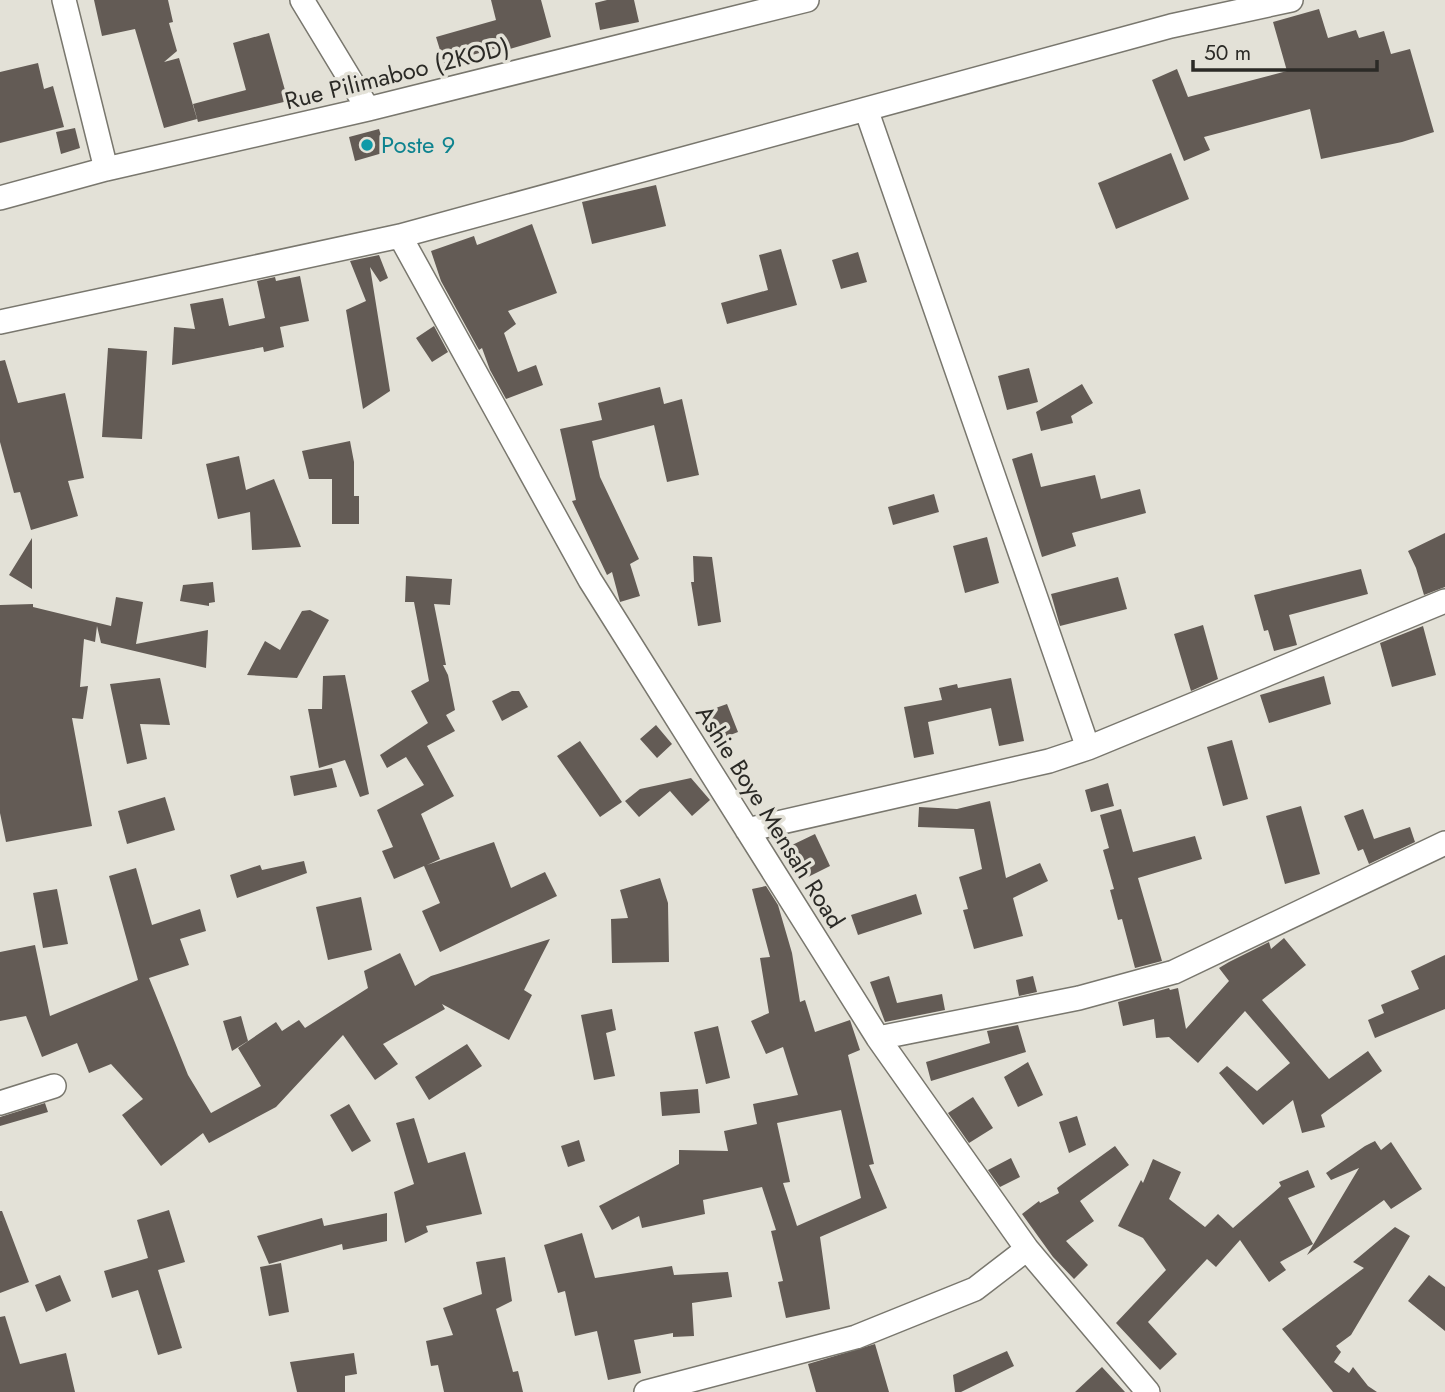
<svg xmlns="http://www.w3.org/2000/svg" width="1445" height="1392" font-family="Jost,sans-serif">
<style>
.building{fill:#635b55;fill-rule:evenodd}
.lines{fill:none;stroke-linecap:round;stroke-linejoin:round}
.minor-casing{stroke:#79776e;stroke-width:26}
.minor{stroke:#fff;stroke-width:23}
.culture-dot{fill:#0f9aa8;stroke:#e3e1d7;stroke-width:2.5}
.labels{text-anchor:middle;stroke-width:7;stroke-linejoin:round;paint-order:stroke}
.street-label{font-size:24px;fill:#2b2a26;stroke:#e3e1d7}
.culture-label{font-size:24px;fill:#0d838f;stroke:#e3e1d7;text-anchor:start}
</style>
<rect width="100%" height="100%" fill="#e3e1d7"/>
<path class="building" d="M94 0H168L173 22 169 23 177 51 164 62 179 58 197 119 164 128 135 29 102 36Z
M491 0H541L551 37 506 50 504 46 444 63 436 37 496 20Z
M607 0H634L639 22 600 30 595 3Z
M1319 9 1328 38 1356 30 1359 38 1384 31 1391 54 1410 49 1434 132 1402 142 1321 159 1310 109 1204 137 1210 150 1184 161 1152 80 1177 69 1188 97 1287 71 1273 22Z
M269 33 288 101 198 122 193 104 246 90 233 43Z
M38 63 44 89 53 86 64 127 0 143V72Z
M75 128 80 148 61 154 56 132Z
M379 129 386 152 355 161 349 137Z
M1171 153 1189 199 1116 229 1098 183Z
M656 185 666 226 592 244 582 202Z
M532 224 557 293 508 311 516 324 504 333 518 372 536 365 543 385 506 399 490 370 482 348 479 350 441 281 431 251 474 236 477 245Z
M781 249 797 305 727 324 721 303 768 290 759 255Z
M858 252 867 282 841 289 832 260Z
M379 255 388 278 380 282 370 267 390 391 363 409 346 310 366 301 350 261Z
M300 276 309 321 280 327 284 347 264 352 263 347 172 365 174 327 195 329 190 304 223 298 229 326 265 318 257 281 275 277 276 281Z
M434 326 448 352 432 362 416 338Z
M108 348 147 351 142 439 102 437Z
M5 360 18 403 65 393 84 478 68 481 78 516 31 530 20 492 14 493 0 442V361Z
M1029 368 1038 402 1007 410 998 376Z
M1082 384 1093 403 1071 416 1073 423 1041 431 1036 412Z
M660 387 664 404 682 399 699 475 667 482 654 425 592 441 600 477 639 559 630 564 640 596 620 602 612 572 607 575 572 501 576 500 560 429 602 420 598 403Z
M350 441 354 462V496H359V524H332V479H309L302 451Z
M1032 453 1041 487 1095 475 1101 499 1140 489 1146 513 1072 533 1076 546 1042 557 1012 459Z
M239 456 246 490 274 479 301 547 252 550 250 512 218 519 206 464Z
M934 494 939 512 893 525 888 507Z
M1445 533V587L1424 595 1416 568 1408 551Z
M987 537 999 583 965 593 953 546Z
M32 538V589L9 575Z
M693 556 712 557 721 622 698 626 691 582H694Z
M1361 569 1368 594 1289 615 1297 645 1274 651 1268 630 1264 631 1254 595Z
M406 576 452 579 450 605 434 604 446 665H443L448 675 455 710 446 715 455 731 427 746 454 796 421 814 440 859 427 865 494 842 511 888 545 872 557 896 440 952 422 911 440 903 424 866 394 879 382 851 393 847 377 810 424 785 406 757 387 768 380 755 428 723 411 691 429 681 414 602H405Z
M1118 577 1127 609 1060 626 1051 594Z
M213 582 215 602 209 603V606L180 601 183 585Z
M116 597 143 602 136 644 208 630 206 668 101 643 97 626 95 642 84 639 80 687 88 686 83 719 72 718 92 826 6 842 0 813V605L33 604V607L111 626Z
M310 610 329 620 297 678 247 675 265 641 280 650 302 611Z
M1203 625 1218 679 1191 691 1174 634Z
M1423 626 1436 675 1392 687 1380 643Z
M345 675 369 794 360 797 345 760 319 768 308 709H322L323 676Z
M1324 676 1331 704 1269 723 1260 695Z
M160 678 170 725 140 724 147 759 127 764 110 684Z
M1011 678 1024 741 999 746 991 708 928 722 934 754 914 758 904 707 942 700 939 688 957 684 958 688Z
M512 691H519L528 707 502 721 492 701Z
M727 704 738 732 715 741 710 710Z
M656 725 672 744 657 758 640 739Z
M1232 740 1248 799 1223 806 1207 747Z
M580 741 622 802 600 817 557 756Z
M332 768 337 787 294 796 290 776Z
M691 778 710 800 692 816 670 791 639 817 625 801 640 789Z
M1108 783 1114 806 1091 812 1085 790Z
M165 797 175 830 127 844 118 811Z
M990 801 1006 878 1040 863 1048 881 1013 898 1023 936 974 949 963 910 968 909 959 877 982 869 974 829 918 827 919 807 957 809Z
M1301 806 1320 874 1285 884 1266 816Z
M1121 809 1133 852 1195 836 1202 859 1138 878 1162 961 1135 968 1122 919 1118 920 1110 890 1114 889 1103 850 1109 848 1100 815Z
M1363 809 1374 839 1410 827 1415 842 1369 864 1363 849 1358 851 1344 816Z
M815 834 830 866 806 878 790 846Z
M304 861 307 873 237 898 230 875 260 865 262 870Z
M136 868 152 925 200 909 206 931 180 939 189 965 149 978 188 1075 211 1113 261 1086 238 1048 276 1022 282 1031 299 1020 305 1028 368 988 364 971 400 953 415 986 431 976 550 939 524 990 532 995 509 1040 442 1004 445 1009 383 1044 398 1064 375 1080 343 1035 276 1107 209 1143 203 1133 161 1166 122 1115 143 1099 111 1064 89 1073 77 1043 42 1057 26 1016 0 1021V952L35 945 50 1016 138 980 109 876Z
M660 878 668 903 669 962 612 963 611 919 628 918 620 890Z
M766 886 778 905 792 953 800 1002 805 1000 815 1032 850 1020 860 1050 848 1055 874 1164 869 1165 887 1208 820 1237 830 1309 786 1318 778 1282 783 1281 771 1231 776 1230 762 1187 703 1200 705 1214 642 1228 639 1216 612 1230 599 1206 679 1164V1150L728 1151 724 1131 757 1124 753 1104 798 1095 783 1047 766 1054 751 1021 769 1013 760 958 770 957 752 889ZM841 1110 861 1198 797 1226 783 1183 790 1182 777 1123Z
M57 889 68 944 43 948 33 893Z
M916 894 922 914 858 935 851 915Z
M361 897 372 950 328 960 316 907Z
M1284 938 1306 965 1262 1000 1329 1079 1368 1051 1382 1071 1321 1115 1325 1127 1302 1133 1293 1100 1263 1125 1219 1073 1227 1066 1257 1091 1290 1063 1245 1011 1198 1063 1169 1037 1156 1038 1154 1019 1123 1026 1118 1002 1169 988 1170 990 1178 988 1186 1029 1229 981 1219 968 1229 962 1269 942 1271 949Z
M1445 955V1009L1375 1038 1368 1020 1384 1013 1381 1005 1419 989 1411 971Z
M889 976 897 1003 942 994 945 1010 885 1022 870 982Z
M1033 976 1037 992 1019 996 1016 980Z
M612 1009 616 1030 606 1033 615 1076 594 1080 581 1015Z
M241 1016 248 1041 232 1051 223 1021Z
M1018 1025 1026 1052 931 1081 926 1062 990 1043 987 1031Z
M718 1026 730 1078 706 1084 694 1032Z
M467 1044 482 1066 429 1100 415 1077Z
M1028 1062 1043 1095 1018 1107 1004 1077Z
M698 1089 700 1113 662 1116 660 1092Z
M973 1097 993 1128 969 1143 948 1113Z
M45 1103 48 1112 0 1126V1117Z
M349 1104 371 1141 352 1152 330 1115Z
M1077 1116 1086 1145 1069 1153 1059 1122Z
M414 1118 428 1163 465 1152 482 1214 426 1226 428 1232 405 1243 394 1192 414 1184 396 1123Z
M579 1140 585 1161 568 1167 561 1146Z
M1375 1141 1381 1150 1391 1142 1422 1189 1391 1209 1384 1200 1307 1255 1359 1168 1331 1180 1326 1173 1365 1146Z
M1115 1146 1129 1165 1080 1201 1094 1221 1066 1241 1088 1265 1074 1279 1053 1257 1022 1214 1039 1201 1040 1203 1059 1193 1057 1188Z
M1011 1158 1020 1177 1000 1187 988 1170Z
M1153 1159 1181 1172 1169 1199 1205 1227 1218 1214 1233 1228 1281 1186 1279 1182 1308 1170 1315 1187 1288 1198 1313 1244 1280 1262 1286 1270 1269 1282 1240 1240 1216 1267 1207 1259 1148 1322 1177 1354 1160 1370 1116 1323 1166 1270 1143 1238 1118 1226 1141 1180 1143 1183Z
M169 1210 185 1262 158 1270 182 1348 158 1355 138 1290 112 1298 104 1271 148 1258 137 1220Z
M0 1211H2L29 1282 0 1293Z
M387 1213V1241L343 1250 342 1244 269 1264 257 1236 322 1218 324 1226Z
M1395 1227 1410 1236 1351 1335 1336 1346 1341 1352 1334 1362 1349 1373 1353 1367 1368 1386 1377 1392H1333L1282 1329 1364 1268 1353 1262Z
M582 1233 595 1278 672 1266 674 1275 728 1272 732 1297 692 1303 694 1336 673 1337V1333L634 1340 641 1373 608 1380 597 1331 575 1336 565 1291 558 1293 544 1245Z
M505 1257 512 1301 496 1309 513 1372 518 1371 523 1392H444L438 1365 431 1366 426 1341 453 1335 443 1308 482 1294 476 1262Z
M281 1263 289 1312 269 1316 260 1267Z
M60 1275 71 1301 46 1312 35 1285Z
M1429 1275 1445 1287V1331L1408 1301Z
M5 1316 20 1364 66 1353 75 1392H0V1317Z
M875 1344 889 1392H816L808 1364Z
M1007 1351 1014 1366 961 1392H955L953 1375Z
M354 1353 357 1374 345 1376V1392H297L290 1362Z
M1102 1367 1125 1392H1075Z"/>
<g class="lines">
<defs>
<path id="minor" d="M64 0 106 169
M302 0 368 109
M0 198 106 169 368 109 807 0
M400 236 590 580 878 1038 1027 1249 1148 1392
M0 322 400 236 1171 26 1291 0
M1088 748 1445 601
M747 830 1049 761 1088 748 866 109
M878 1038 1079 998 1174 972 1445 843
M0 1103 54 1086
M646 1392 856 1337 975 1289 1027 1249"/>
</defs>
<use href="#minor" class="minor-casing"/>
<use href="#minor" class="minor"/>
</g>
<circle class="culture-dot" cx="367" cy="145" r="7"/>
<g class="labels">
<g class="street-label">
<text transform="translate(397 74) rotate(-14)" y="8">Rue Pilimaboo (2KOD)</text>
<text transform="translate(770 817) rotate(58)" y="8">Ashie Boye Mensah Road</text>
</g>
<g class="culture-label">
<text x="381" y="153">Poste 9</text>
</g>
</g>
<path d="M1193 60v10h184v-10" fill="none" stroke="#2b2a26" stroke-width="3.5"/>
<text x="1204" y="60" font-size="21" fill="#2b2a26" stroke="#e3e1d7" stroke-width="5" paint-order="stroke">50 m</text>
</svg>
